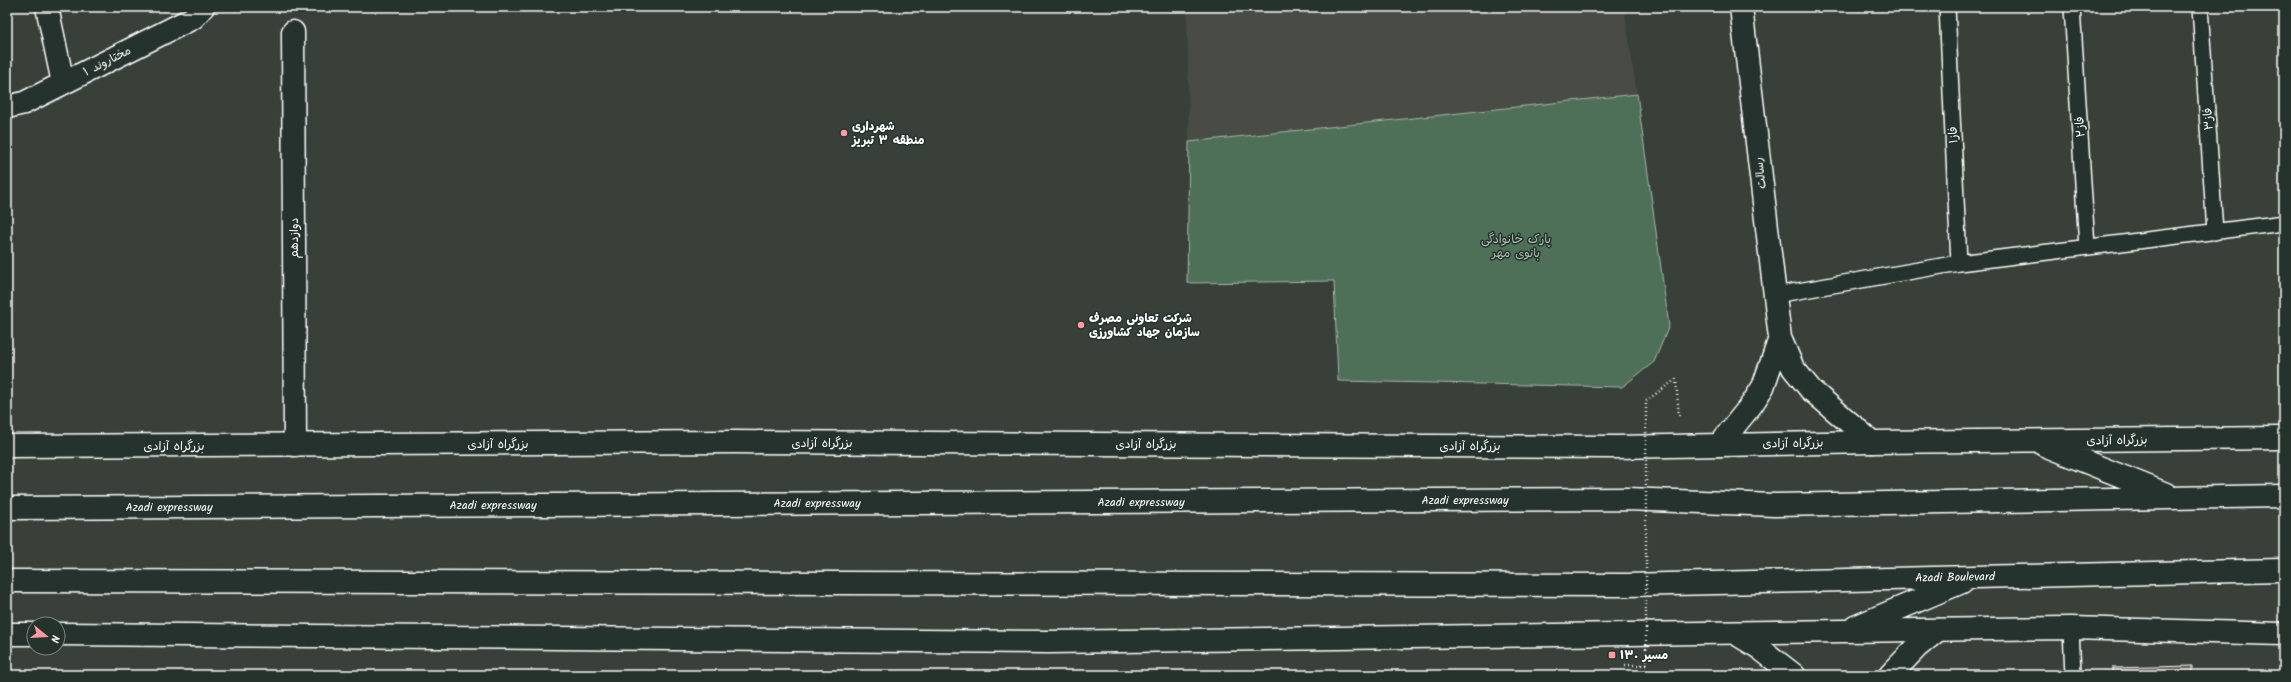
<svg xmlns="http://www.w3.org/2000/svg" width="2291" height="682" font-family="Kalam,'Playpen Sans Arabic',sans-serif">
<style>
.built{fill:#4a4b45}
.green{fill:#506f58;stroke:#a8b7ac}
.building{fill:#665a54;stroke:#fff;filter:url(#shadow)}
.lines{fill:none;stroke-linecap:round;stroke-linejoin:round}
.lane-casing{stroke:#fff;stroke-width:18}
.street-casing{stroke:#fff;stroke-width:25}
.secondary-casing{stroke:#fff;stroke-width:25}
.primary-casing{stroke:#fff;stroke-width:25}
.highway-casing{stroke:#fff;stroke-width:25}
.path{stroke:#fff;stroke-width:2.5;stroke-dasharray:1 3;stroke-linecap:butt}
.lane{stroke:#26332d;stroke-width:15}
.street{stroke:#26332d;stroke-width:22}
.secondary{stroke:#26332d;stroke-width:22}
.primary{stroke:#26332d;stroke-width:22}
.highway{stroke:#26332d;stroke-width:22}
.path-bridge{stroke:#fff;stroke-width:2.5;stroke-dasharray:1 3;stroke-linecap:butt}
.poi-dot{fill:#ff9aa2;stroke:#26332d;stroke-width:1.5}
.labels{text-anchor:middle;stroke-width:3;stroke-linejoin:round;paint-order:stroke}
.street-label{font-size:12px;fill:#fff;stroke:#26332d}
.poi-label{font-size:12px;font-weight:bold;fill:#fff;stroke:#26332d;text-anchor:start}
.park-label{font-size:12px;fill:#b0beb4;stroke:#26332d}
</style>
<defs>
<filter id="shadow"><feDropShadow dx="-3.5" dy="3.5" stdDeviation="0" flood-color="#0009"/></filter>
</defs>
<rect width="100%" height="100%" fill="#393f39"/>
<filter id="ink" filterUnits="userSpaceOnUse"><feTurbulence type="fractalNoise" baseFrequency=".025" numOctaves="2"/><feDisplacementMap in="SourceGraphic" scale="8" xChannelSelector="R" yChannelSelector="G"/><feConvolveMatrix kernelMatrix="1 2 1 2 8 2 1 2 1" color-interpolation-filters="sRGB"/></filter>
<g filter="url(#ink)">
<path class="built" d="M1187 7H1624L1637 94 1189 142Z"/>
<path class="green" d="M1637 94 1669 326 1654 362 1622 387 1338 381 1334 281 1187 283 1189 142Z"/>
<path class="building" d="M2192 666V675H2112V668Z"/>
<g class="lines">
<defs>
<path id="lane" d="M1947 7 1959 263
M2072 7 2087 247
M2200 7 2215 232
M1775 295 1959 263 2284 223
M2071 628 2073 675"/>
<path id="street" d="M47 7 63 83
M293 32 295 445
M7 107 24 103 193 18 203 7"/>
<path id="secondary" d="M1735 633 1758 647 1794 675
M1890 675 1917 647 1938 630"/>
<path id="primary" d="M1741 7 1780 338 1793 368 1811 390 1872 442
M1719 445 1752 404 1763 387 1780 338"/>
<path id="highway" d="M2044 445 2166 494
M7 446 735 442 1616 447 1872 442 2284 438
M7 508 1628 499 1775 505 2284 496
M7 581 1626 585 2284 570
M1855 627 1962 582
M7 634H34
M58 634 1050 642 2071 628 2284 634"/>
</defs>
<use href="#lane" class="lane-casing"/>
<use href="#street" class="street-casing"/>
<use href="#secondary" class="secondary-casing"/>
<use href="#primary" class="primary-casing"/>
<use href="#highway" class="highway-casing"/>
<path class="path" d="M1676 379 1679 417
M1646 401 1675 380
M1625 665H1646"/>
<use href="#lane" class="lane"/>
<use href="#street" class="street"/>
<use href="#secondary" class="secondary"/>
<use href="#primary" class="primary"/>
<use href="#highway" class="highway"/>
<path class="path-bridge" d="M1646 665V401"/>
</g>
</g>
<g class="poi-dot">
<circle cx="844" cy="133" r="4"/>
<circle cx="1081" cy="325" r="4"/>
<rect x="1608" y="651" width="8" height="8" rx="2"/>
</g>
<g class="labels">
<g class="street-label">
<text transform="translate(107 61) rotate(-27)" y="4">مختاروند ۱</text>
<text transform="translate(2208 119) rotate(-94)" y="4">فاز۳</text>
<text transform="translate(2080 127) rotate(-94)" y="4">فاز۲</text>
<text transform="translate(1953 135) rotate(-93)" y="4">فاز۱</text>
<text transform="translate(1760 173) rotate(-97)" y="4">رسالت</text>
<text transform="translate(294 238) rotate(-90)" y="4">دوازدهم</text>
<text transform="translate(2117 440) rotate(-1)" y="4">بزرگراه آزادی</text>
<text x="822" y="447">بزرگراه آزادی</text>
<text transform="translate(1793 443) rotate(-1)" y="4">بزرگراه آزادی</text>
<text x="498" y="448">بزرگراه آزادی</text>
<text x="1146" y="448">بزرگراه آزادی</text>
<text x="174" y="450">بزرگراه آزادی</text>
<text x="1470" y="450">بزرگراه آزادی</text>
<text x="1465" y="504">Azadi expressway</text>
<text x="1141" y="506">Azadi expressway</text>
<text x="817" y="507">Azadi expressway</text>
<text x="493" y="509">Azadi expressway</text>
<text x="169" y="511">Azadi expressway</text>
<text transform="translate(1955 577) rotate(-1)" y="4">Azadi Boulevard</text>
</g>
<g class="poi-label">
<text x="852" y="130">شهرداری<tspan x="852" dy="14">منطقه ۳ تبریز</tspan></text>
<text x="1089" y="322">شرکت تعاونی مصرف<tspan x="1089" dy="14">سازمان جهاد کشاورزی</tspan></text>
<text x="1620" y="659">مسیر ۱۳۰</text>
</g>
<g class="park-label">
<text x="1516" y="243">پارک خانوادگی<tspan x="1516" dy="14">بانوی مهر</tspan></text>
</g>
</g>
<rect width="2291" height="682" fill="none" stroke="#26332d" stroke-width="24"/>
<rect x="12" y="12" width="2267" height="658" fill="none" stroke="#fff" stroke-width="1.5" filter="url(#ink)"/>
<g transform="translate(46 636) rotate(108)"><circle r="19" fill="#26332d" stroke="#7d8581"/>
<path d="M0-3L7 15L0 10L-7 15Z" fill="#ff9aa2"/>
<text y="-6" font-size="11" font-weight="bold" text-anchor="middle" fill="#ffffff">N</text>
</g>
</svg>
